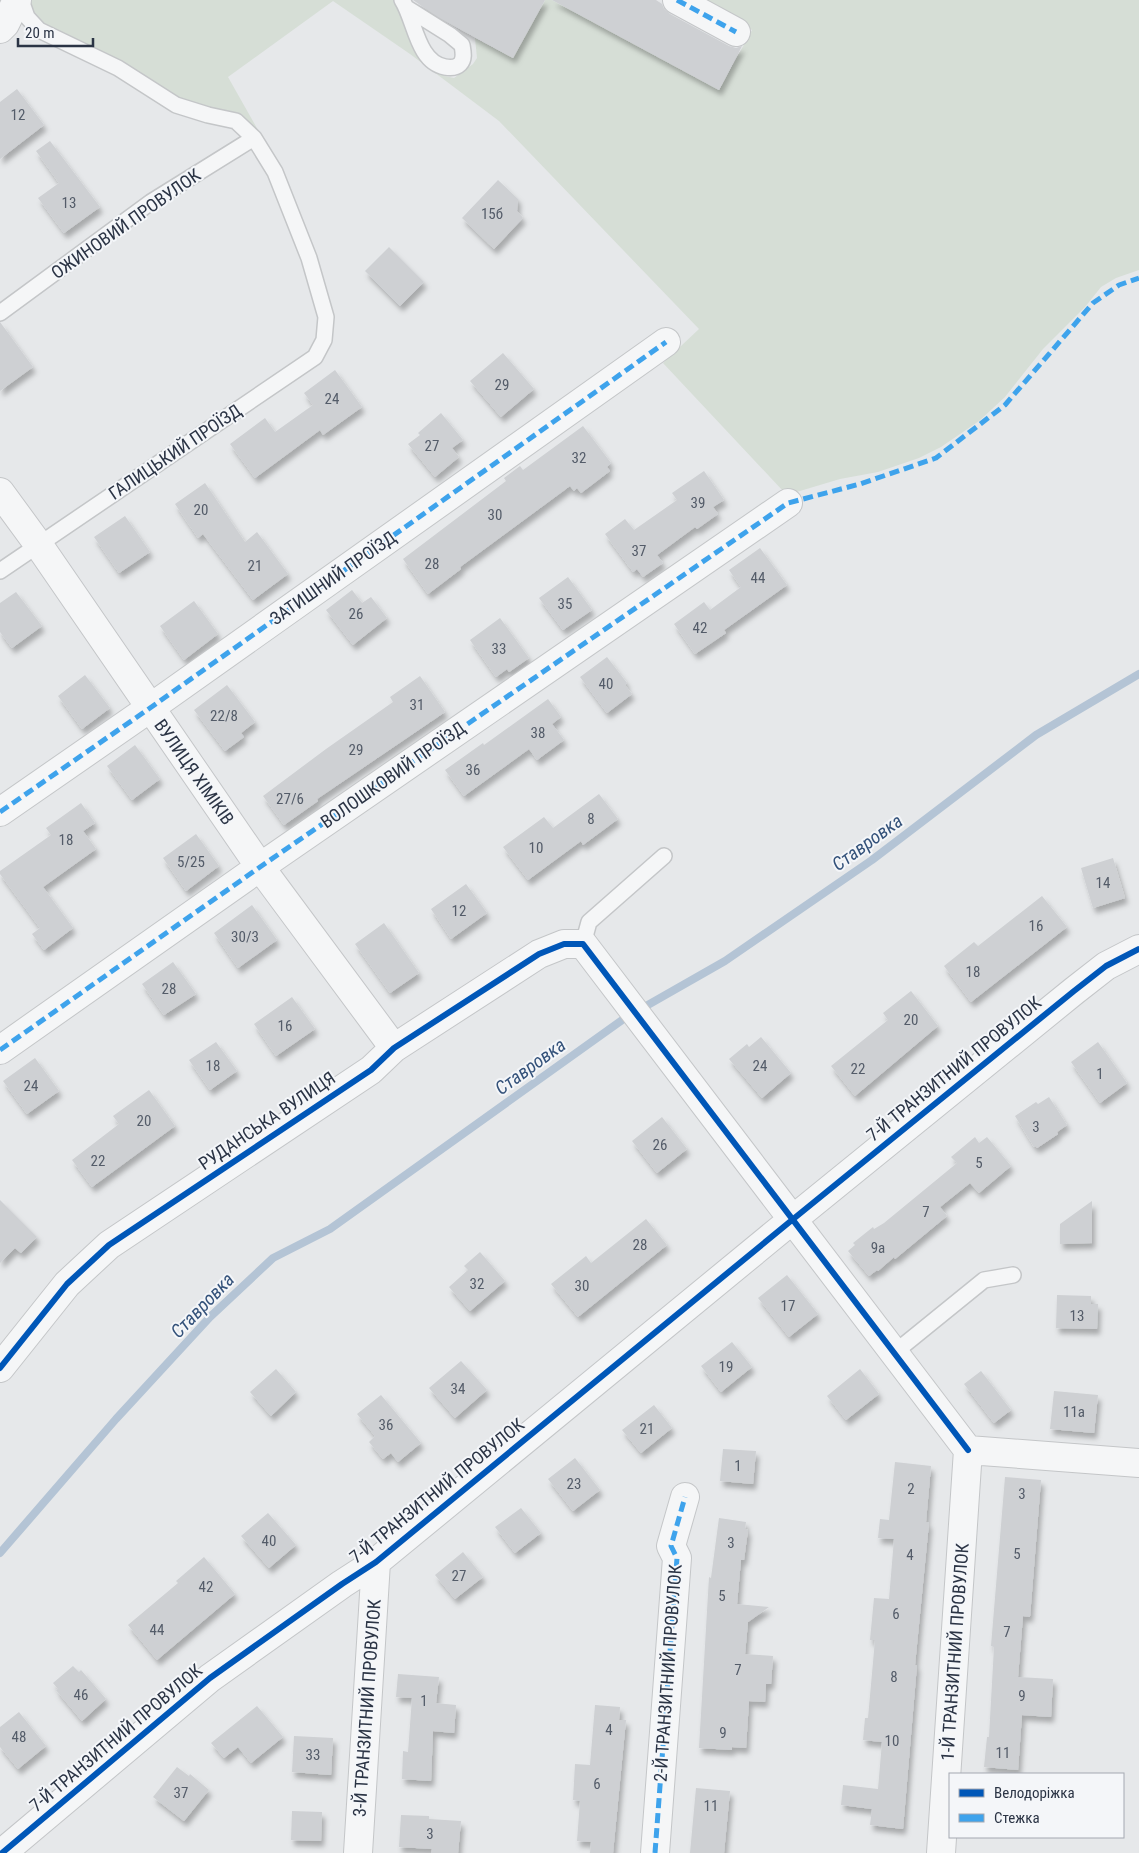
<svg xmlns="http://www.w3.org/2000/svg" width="1139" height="1853" font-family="'Roboto Condensed',sans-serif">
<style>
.green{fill:#d6ded6}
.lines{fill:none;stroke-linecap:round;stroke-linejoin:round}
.stream{stroke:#b4c4d5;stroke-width:8}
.building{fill:#ced0d3;filter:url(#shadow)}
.lane-casing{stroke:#c4c6c8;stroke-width:18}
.street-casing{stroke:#c4c6c8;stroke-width:30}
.lane{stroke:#f5f6f7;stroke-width:15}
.street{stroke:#f5f6f7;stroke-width:28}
.quiet{stroke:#3ea3ec;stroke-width:5;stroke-dasharray:10 5;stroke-linecap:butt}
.cycleway-casing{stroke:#f4f6f9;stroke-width:9}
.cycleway{stroke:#0057b8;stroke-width:6}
.labels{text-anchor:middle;stroke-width:4;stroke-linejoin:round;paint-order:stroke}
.number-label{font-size:15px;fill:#545c69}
.street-label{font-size:18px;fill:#2b3445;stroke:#f4f6f9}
.water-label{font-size:19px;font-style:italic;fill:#34527a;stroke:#f4f6f9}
</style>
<defs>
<filter id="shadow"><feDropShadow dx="3" dy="5.5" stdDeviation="2.5" flood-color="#0004"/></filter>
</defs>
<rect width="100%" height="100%" fill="#e6e8ea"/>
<path class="green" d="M28 0H394L429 64 445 76 454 78 473 64 477 58 475 38 513 58 545 0H552L719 90 752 30 699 0H1139V270L1116 278 1101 287 1085 307 1043 349 1005 397 979 421 941 447 919 458 878 472 840 479 790 494 783 491 663 363 699 329 499 121 410 54 333 1 228 77 267 146 249 124 179 103 39 21 30 10Z"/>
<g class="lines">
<path class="stream" d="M0 1553 116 1419 210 1317 273 1258 330 1229 625 1018 725 961 872 860 1036 735 1139 674"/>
</g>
<path class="building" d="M413 0H545L513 58 438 17Z
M552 0H656L662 4 664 9 670 14 729 46 736 48 742 46 719 90Z
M17 89 44 125 0 159V102Z
M50 141 100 207 64 233 38 198 59 183 36 151Z
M498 180 518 199 517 211 523 218 494 249 462 218Z
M389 247 424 282 400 306 365 271Z
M0 322 33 367 0 391Z
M503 353 534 389 501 417 470 381Z
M335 370 362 407 323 435 320 430 255 478 230 444 265 418 275 432 313 405 304 393Z
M441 413 463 440 452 448 459 457 435 477 408 444 420 435 418 433Z
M583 426 611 463 607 467 610 471 581 493 577 488 574 491 570 486 460 567 461 569 428 594 403 559 506 481 504 478 520 466 523 470Z
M704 471 724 500 713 507 718 514 697 529 695 527 657 555 663 563 643 577 637 569 633 572 605 534 625 519 634 530 677 500 672 493Z
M205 483 245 542 257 532 288 574 253 600 203 534 198 538 175 504Z
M125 516 150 552 119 573 94 537Z
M760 548 787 585 724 630 726 633 695 654 674 624 704 602 710 610 741 587 729 570Z
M568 577 592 610 563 630 539 598Z
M352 590 362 603 371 597 387 618 353 645 326 610Z
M16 592 42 626 12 648 0 632V603Z
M194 601 218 634 184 660 160 626Z
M500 618 529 658 509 672 507 669 496 677 470 640Z
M607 657 627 683 625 685 632 694 607 713 580 677Z
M85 675 110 708 82 729 58 696Z
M420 676 445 712 317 799 318 801 284 825 263 796 326 749 393 702 390 697Z
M227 685 255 722 241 733 244 737 225 751 194 710Z
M548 699 561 717 552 724 564 740 537 760 529 749 464 796 445 770 483 743 484 745Z
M135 745 160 779 132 800 107 766Z
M599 794 618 819 583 845 581 841 528 880 503 847 544 817 553 828Z
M81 803 95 823 83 831 96 849 43 887 73 928 44 950 32 934 40 928 0 874V871L51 835 46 828Z
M196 834 219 866 186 891 163 858Z
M1113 858 1125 898 1093 908 1081 868Z
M466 884 487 913 451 939 431 909Z
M1042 896 1067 927 971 1002 944 966 974 942 978 946Z
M252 905 277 940 238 968 214 933Z
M384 923 419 973 390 993 355 944Z
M173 962 196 994 164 1015 142 984Z
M911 991 938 1026 855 1096 831 1066 888 1020 883 1013Z
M292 997 315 1029 276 1056 254 1024Z
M761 1037 791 1073 762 1098 729 1059 747 1044 749 1047Z
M216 1042 237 1071 210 1090 189 1060Z
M1098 1042 1127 1083 1100 1103 1071 1062Z
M35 1058 59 1091 27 1114 3 1081Z
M149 1090 175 1126 92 1187 72 1160 119 1124 113 1116Z
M1049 1097 1067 1125 1057 1132 1058 1134 1037 1148 1036 1146 1034 1147 1015 1116 1036 1102 1038 1104Z
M662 1117 687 1149 657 1173 632 1141Z
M975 1137 979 1143 987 1137 1011 1166 979 1193 970 1183 940 1207 947 1216 895 1259 894 1257 878 1271 877 1270 869 1276 848 1251 855 1245 853 1243 873 1227 874 1229 884 1223 957 1163 951 1157Z
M0 1200 37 1237 21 1253 15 1248 0 1263Z
M1092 1201V1243L1060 1244V1224Z
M646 1219 667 1245 578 1317 551 1284 586 1256 591 1263Z
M480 1252 505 1281 470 1311 449 1287 468 1270 464 1266Z
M787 1275 818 1314 789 1337 758 1298Z
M1057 1295 1091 1296V1304H1098L1097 1329 1056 1328Z
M732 1342 752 1367 721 1392 701 1366Z
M461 1361 487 1390 455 1418 429 1388Z
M276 1369 296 1392 271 1416 250 1392Z
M860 1369 879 1394 846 1420 827 1396Z
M981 1371 1011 1410 994 1423 964 1384Z
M1054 1391 1098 1395 1094 1433 1050 1429Z
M381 1395 421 1443 398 1462 391 1453 383 1459 369 1442 375 1436 357 1414Z
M654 1405 672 1428 641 1453 622 1430Z
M723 1449 756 1451 753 1484 720 1481Z
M575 1458 600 1490 573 1511 548 1479Z
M895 1462 931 1466 926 1522 929 1523 915 1665H917L903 1829 870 1825 872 1809 841 1805 843 1785 878 1789 882 1742 863 1740 865 1718H868L875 1640H870L874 1598 889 1599 894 1539 878 1538 880 1519 889 1520Z
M1005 1477 1041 1480 1030 1617 1023 1616 1018 1677 1053 1679 1051 1717 1022 1715 1018 1770 984 1767 987 1737H989L994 1647 991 1646Z
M521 1508 541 1533 515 1553 495 1527Z
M268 1513 296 1545 269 1568 241 1536Z
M719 1518 746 1522 745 1529 748 1530 744 1560H741L737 1604 769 1607 748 1622 745 1654 773 1656 771 1684H766L765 1702 749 1701 746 1748 732 1747V1750L699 1748 709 1577 711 1578Z
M463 1552 483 1577 455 1599 435 1575Z
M204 1557 235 1594 157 1660 128 1625 178 1583 176 1581Z
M73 1666 79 1672 81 1670 106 1699 82 1721 56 1690 58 1689 53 1683Z
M398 1674 439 1677 436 1703 456 1705 454 1733 433 1731 431 1781 402 1779 403 1751 408 1752 412 1698 396 1697Z
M595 1705 620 1707 619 1720H626L613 1853H590L591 1842 577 1841 580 1801 573 1800 575 1764 590 1765Z
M257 1706 283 1737 251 1763 238 1747 224 1758 211 1743Z
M19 1712 46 1746 18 1769 0 1747V1727Z
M294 1736 333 1738 331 1775 292 1772Z
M177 1767 189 1776 190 1774 209 1790 184 1821 153 1797Z
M696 1788 730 1791 724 1853H690Z
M292 1811 322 1812 321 1841 291 1840Z
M401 1815 429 1816V1819L461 1821 458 1853H431L432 1849 399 1847Z"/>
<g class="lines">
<defs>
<path id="lane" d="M402 0C415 20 417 62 445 67 450 68 456 68 460 64 465 59 463 51 462 45L450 35 407 8
M0 313 151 202 254 138
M0 571 315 357 324 340 326 317 309 258 275 172 254 138 236 121 208 115 176 105 118 68 39 30 27 17 21 0
M583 944 589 922 664 856
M894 1353 984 1280 1013 1275"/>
<path id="street" d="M677 0 736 32
M0 29 5 24 17 0
M0 492 38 544 260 867 394 1048
M0 812 150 708 666 342
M0 1050 260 867 788 503
M0 1368 67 1284 109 1245 371 1070 394 1048 539 954 564 944H583L968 1450
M968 1450 1139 1463
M2 1853 210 1678 342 1584 376 1562 792 1220 1074 991 1106 966 1139 949
M358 1853 376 1562
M655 1853 677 1558 671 1546 685 1497
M941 1853 968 1450"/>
</defs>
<use href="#lane" class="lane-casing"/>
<use href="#street" class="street-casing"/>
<use href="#lane" class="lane"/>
<use href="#street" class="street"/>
<path class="quiet" d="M677 0 736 32
M0 812 150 708 666 342
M0 1050 260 867 788 503 860 484 936 458 1005 405 1093 303 1119 285 1139 278
M655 1853 677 1558 671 1546 685 1497"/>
<defs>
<path id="cycleway" d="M0 1368 67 1284 109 1245 371 1070 394 1048 539 954 564 944H583L968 1450
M2 1853 210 1678 342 1584 376 1562 792 1220 1074 991 1106 966 1139 949"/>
</defs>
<use href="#cycleway" class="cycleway-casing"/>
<use href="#cycleway" class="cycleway"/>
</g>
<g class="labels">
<g class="number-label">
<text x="18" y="120">12</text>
<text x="69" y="208">13</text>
<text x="492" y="219">15б</text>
<text x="502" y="390">29</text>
<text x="332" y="404">24</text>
<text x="432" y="451">27</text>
<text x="579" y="463">32</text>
<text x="698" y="508">39</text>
<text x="201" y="515">20</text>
<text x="495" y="520">30</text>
<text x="639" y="556">37</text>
<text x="432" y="569">28</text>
<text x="255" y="571">21</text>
<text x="758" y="583">44</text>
<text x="565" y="609">35</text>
<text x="356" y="619">26</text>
<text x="700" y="633">42</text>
<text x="499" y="654">33</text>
<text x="606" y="689">40</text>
<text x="417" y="710">31</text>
<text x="224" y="721">22/8</text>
<text x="538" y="738">38</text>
<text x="356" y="755">29</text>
<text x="473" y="775">36</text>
<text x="290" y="804">27/6</text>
<text x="591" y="824">8</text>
<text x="66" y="845">18</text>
<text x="536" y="853">10</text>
<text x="191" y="867">5/25</text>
<text x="1103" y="888">14</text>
<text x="459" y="916">12</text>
<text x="1036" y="931">16</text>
<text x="245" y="942">30/3</text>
<text x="973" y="977">18</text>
<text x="169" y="994">28</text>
<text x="911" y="1025">20</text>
<text x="285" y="1031">16</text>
<text x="213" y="1071">18</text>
<text x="760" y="1071">24</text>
<text x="858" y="1074">22</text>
<text x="1100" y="1079">1</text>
<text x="31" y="1091">24</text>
<text x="144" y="1126">20</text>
<text x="1036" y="1132">3</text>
<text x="660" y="1150">26</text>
<text x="98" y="1166">22</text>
<text x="979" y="1168">5</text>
<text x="926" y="1217">7</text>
<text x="640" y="1250">28</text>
<text x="878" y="1253">9а</text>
<text x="477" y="1289">32</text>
<text x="582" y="1291">30</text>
<text x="788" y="1311">17</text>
<text x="1077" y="1321">13</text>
<text x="726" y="1372">19</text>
<text x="458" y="1394">34</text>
<text x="1074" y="1417">11а</text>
<text x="386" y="1430">36</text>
<text x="647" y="1434">21</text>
<text x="738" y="1471">1</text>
<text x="574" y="1489">23</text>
<text x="911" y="1494">2</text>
<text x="1022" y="1499">3</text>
<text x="269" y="1546">40</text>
<text x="731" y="1548">3</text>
<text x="1017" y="1559">5</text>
<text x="910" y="1560">4</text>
<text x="459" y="1581">27</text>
<text x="206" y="1592">42</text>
<text x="722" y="1601">5</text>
<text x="896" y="1619">6</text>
<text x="157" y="1635">44</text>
<text x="1007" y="1637">7</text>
<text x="738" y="1675">7</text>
<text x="894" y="1682">8</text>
<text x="81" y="1700">46</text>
<text x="1022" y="1701">9</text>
<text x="424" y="1706">1</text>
<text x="609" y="1735">4</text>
<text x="723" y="1738">9</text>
<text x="19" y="1742">48</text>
<text x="892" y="1746">10</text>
<text x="1003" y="1758">11</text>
<text x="313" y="1760">33</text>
<text x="597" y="1789">6</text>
<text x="181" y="1798">37</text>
<text x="711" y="1811">11</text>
<text x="430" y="1839">3</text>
</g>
<g class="street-label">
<text transform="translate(126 224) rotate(-35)" y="6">ОЖИНОВИЙ ПРОВУЛОК</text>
<text transform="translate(175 452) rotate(-34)" y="6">ГАЛИЦЬКИЙ ПРОЇЗД</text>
<text transform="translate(333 578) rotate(-35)" y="6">ЗАТИШНИЙ ПРОЇЗД</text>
<text transform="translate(194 772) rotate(55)" y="6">ВУЛИЦЯ ХІМІКІВ</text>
<text transform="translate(393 775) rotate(-35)" y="6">ВОЛОШКОВИЙ ПРОЇЗД</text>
<text transform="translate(954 1069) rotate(-39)" y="6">7-Й ТРАНЗИТНИЙ ПРОВУЛОК</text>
<text transform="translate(267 1121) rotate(-34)" y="6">РУДАНСЬКА ВУЛИЦЯ</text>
<text transform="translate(437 1491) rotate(-39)" y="6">7-Й ТРАНЗИТНИЙ ПРОВУЛОК</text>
<text transform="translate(955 1652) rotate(-86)" y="6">1-Й ТРАНЗИТНИЙ ПРОВУЛОК</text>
<text transform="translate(668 1673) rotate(-86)" y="6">2-Й ТРАНЗИТНИЙ ПРОВУЛОК</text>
<text transform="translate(367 1708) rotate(-86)" y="6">3-Й ТРАНЗИТНИЙ ПРОВУЛОК</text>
<text transform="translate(116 1738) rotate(-40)" y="6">7-Й ТРАНЗИТНИЙ ПРОВУЛОК</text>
</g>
<g class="water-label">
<text transform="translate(867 842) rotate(-36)" y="7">Ставровка</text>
<text transform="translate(530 1066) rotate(-36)" y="7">Ставровка</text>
<text transform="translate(202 1305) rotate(-46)" y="7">Ставровка</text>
</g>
</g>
<rect x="949" y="1773" width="175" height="65" fill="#f4f6f9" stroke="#a4a8b1"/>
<rect x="959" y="1789" width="25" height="8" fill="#0057b8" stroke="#a4a8b1"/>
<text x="994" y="1798" font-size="15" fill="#2b3445">Велодоріжка</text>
<rect x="959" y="1814" width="25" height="8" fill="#3ea3ec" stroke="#a4a8b1"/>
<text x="994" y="1823" font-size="15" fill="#2b3445">Стежка</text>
<path d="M18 38v8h75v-8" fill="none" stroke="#2b3445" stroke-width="2.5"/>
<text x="25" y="38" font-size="15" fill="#2b3445" stroke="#f4f6f9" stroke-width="4" paint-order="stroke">20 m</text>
</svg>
